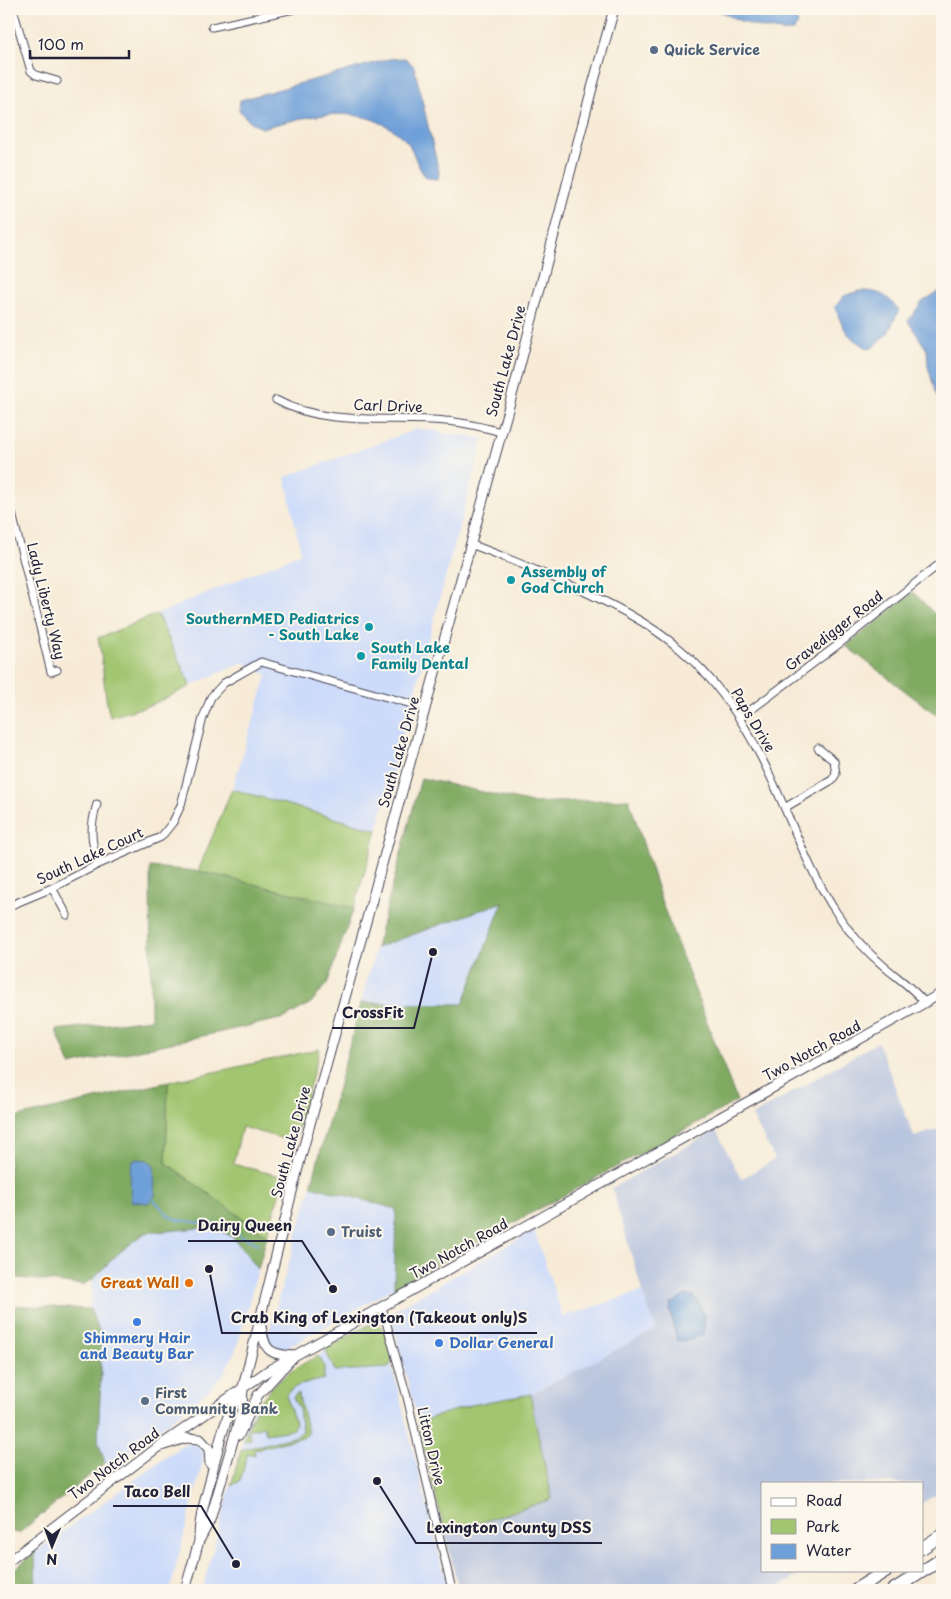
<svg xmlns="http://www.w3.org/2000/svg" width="951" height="1599" font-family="'Playpen Sans',sans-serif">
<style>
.built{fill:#cddbfa}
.industrial{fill:#b9c5de}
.green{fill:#a1c570;stroke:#627456}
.forest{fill:#80aa62;stroke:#51664e}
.water{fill:#6d9fd8;stroke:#48608a}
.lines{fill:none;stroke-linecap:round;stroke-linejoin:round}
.stream{stroke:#6d9fd8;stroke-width:2}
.minor-casing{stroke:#424052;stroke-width:9}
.tertiary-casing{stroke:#424052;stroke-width:11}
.secondary-casing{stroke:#424052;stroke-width:11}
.motorway-casing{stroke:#424052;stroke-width:14}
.minor{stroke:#fff;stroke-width:7}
.tertiary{stroke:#fff;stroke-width:9}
.secondary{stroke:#fff;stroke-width:9}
.motorway{stroke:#fff;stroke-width:12}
.service-dot{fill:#5c6f8a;stroke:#fbf7ec;stroke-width:2}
.culture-dot{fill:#0f9aa8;stroke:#fbf7ec;stroke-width:2}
.food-dot{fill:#e8710a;stroke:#fbf7ec;stroke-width:2}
.shop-dot{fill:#3f7fe0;stroke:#fbf7ec;stroke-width:2}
.labels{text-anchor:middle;stroke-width:4;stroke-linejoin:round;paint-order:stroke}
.service-label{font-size:14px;font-weight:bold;fill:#4e5e75;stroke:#fbf7ec;text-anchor:start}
.street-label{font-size:14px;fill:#22223b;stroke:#fbf7ec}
.culture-label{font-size:14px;font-weight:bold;fill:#0d838f;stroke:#fbf7ec;text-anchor:start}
.food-label{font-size:14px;font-weight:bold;fill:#c56008;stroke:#fbf7ec;text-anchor:end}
.shop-label{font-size:14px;font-weight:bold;fill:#366cbe;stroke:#fbf7ec}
.leader{fill:none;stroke:#22223b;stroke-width:2}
.callout-dot{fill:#22223b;stroke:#fbf7ec;stroke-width:2}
.callout-label{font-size:15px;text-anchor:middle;font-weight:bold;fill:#22223b;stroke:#fbf7ec;stroke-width:4;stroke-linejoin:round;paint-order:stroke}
</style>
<rect width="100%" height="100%" fill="#fbf7ec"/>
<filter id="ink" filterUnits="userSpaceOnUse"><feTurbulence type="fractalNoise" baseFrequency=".02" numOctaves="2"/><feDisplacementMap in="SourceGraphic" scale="10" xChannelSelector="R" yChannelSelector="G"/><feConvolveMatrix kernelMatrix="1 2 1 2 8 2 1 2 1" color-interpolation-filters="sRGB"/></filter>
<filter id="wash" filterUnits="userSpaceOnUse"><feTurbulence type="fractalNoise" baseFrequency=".0096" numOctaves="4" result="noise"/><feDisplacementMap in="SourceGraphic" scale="20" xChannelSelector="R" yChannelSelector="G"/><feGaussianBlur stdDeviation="1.12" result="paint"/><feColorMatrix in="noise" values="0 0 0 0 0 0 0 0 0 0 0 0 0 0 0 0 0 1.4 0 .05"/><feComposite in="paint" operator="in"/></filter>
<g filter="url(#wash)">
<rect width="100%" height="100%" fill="#f7ebd7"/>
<path class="built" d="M415 428 483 439 377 830 232 789 267 675 243 662 191 686 157 614 301 553 285 477 412 431Z
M504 901 463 1004 361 1003 376 948Z
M311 1186 396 1209 394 1288 286 1348 280 1349 272 1345 268 1339 269 1332Z
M199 1228 217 1229 233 1237 258 1269 237 1347 224 1373 210 1389 111 1467 105 1463 98 1441 101 1373 100 1333 90 1309 93 1279 119 1253 145 1233Z
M534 1230 563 1317 642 1291 656 1329 531 1394 471 1405 418 1422 390 1313Z
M373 1321 382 1326 448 1590H202L247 1425 255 1407 279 1380 317 1357 330 1346Z
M193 1442 199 1446 204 1453 202 1465 170 1590H36L35 1552 184 1444Z"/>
<path class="industrial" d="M878 1042 914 1137 942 1128V1491L922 1503V1483H762V1570H808L774 1590H459L445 1534 552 1499 533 1411 531 1394 656 1329 642 1291 612 1188 716 1130 741 1179 775 1159 752 1116Z"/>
<path class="green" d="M157 614 191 686 151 705 110 717C103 691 104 664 98 638Z
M232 789 377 830 354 908 198 871Z
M320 1049 294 1142 242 1127 233 1164 284 1177 267 1236 166 1163 168 1082Z
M372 1323C389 1322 399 1357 388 1368L335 1371 325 1349Z
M318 1356 324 1365V1379L297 1386 288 1392C285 1402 294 1414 295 1424L292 1430 266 1434 264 1426 248 1430 251 1439 244 1441C254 1398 279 1375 318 1356Z
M298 1393 308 1433 306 1436 254 1450 255 1455 248 1453 240 1481 231 1486 241 1450 297 1436 302 1431 299 1409 293 1397Z
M531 1394 533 1411 552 1499 445 1534 418 1422 471 1405Z"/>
<path class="forest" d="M913 592 942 621V719L846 646Z
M421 778 532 803 629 799 663 906 737 1101 394 1288 396 1209 311 1186 361 1003 463 1004 503 902 376 948Z
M150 867 198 871 354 908 327 984 311 1003 285 1018 70 1065 56 1030 151 1019Z
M168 1082 166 1163 267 1236 258 1269 233 1237 217 1229 199 1228 145 1233 119 1253 93 1279 82 1285 9 1277V1119Z
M9 1305 90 1309 100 1333 101 1373 98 1441 105 1463 19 1533 9 1531Z
M35 1552 36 1590H9L10 1573Z"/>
<path class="water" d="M716 9H770L795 17 798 24 793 31C769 33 736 21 716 9Z
M405 58 414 66 439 172 438 179 427 178C415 166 415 151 407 142 367 100 312 115 262 128L250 122 239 110 240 100 389 59Z
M942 289V403L937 397 928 367 927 350 908 321 922 302Z
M859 291C880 291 886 294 899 310L888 333 871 349C848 340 843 329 835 307L844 296Z
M136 1159 147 1160 154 1165 155 1196 148 1203 131 1201 130 1171 133 1160Z
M686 1295 693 1296C703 1306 707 1320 703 1334L684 1342 677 1340 670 1312 671 1304Z"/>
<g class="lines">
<path class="stream" d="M154 1200 169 1216 178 1220 227 1226 242 1237 259 1244"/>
</g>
</g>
<g filter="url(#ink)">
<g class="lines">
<defs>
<path id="minor" d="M13 9 31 71 36 75 57 81
M212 27 294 9
M276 400C325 427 391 416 445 421 464 422 482 427 501 432
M9 501 51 672 57 670
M470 544C501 555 531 568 561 581 659 624 713 660 762 759 787 808 807 870 838 915 851 935 868 953 886 968 899 979 914 989 925 1003
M740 718 839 644 942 562
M97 804C90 826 90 842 99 864
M786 807 832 780 836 774 834 761 818 748
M52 888 67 915
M9 906 52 888 99 864 161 837 173 822 181 805 203 718 211 697 224 683 261 662 426 708
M382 1307 407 1397 452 1590"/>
<path id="tertiary" d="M9 1561 158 1447 269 1370 942 993"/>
<path id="secondary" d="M260 1321C265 1349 265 1354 294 1356
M239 1435 258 1395 294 1356
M158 1447 186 1438 200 1439 209 1449 210 1464
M199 1539C199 1518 205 1501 210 1481 218 1448 224 1418 241 1389
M185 1590 199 1541 210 1520 242 1410 243 1387 300 1160 517 377 592 88 614 9"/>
<path id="motorway" d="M922 1548 942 1535
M855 1590 887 1570
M893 1590 942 1559"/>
</defs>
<use href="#minor" class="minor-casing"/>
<use href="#tertiary" class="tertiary-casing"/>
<use href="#secondary" class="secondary-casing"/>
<use href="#motorway" class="motorway-casing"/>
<use href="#minor" class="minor"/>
<use href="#tertiary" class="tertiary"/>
<use href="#secondary" class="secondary"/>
<use href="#motorway" class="motorway"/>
</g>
</g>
<g class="service-dot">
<circle cx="654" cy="50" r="5"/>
<circle cx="331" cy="1232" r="5"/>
<circle cx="145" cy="1401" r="5"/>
</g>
<g class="culture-dot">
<circle cx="511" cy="580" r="5"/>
<circle cx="369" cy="627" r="5"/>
<circle cx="361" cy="656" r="5"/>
</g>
<circle class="food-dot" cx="189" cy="1283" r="5"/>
<g class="shop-dot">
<circle cx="137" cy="1322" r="5"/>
<circle cx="439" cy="1343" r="5"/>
</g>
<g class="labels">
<g class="service-label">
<text x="664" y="55">Quick Service</text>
<text x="341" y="1237">Truist</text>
<text x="155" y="1398">First<tspan x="155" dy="16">Community Bank</tspan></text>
</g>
<g class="street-label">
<text transform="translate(506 361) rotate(-75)" y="5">South Lake Drive</text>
<text transform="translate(388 406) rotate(2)" y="5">Carl Drive</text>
<text transform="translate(46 601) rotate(76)" y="5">Lady Liberty Way</text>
<text transform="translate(834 631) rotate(-38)" y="5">Gravedigger Road</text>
<text transform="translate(753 720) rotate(59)" y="5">Paps Drive</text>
<text transform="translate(399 752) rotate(-74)" y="5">South Lake Drive</text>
<text transform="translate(90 856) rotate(-25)" y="5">South Lake Court</text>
<text transform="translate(812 1051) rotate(-29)" y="5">Two Notch Road</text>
<text transform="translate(291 1142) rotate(-75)" y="5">South Lake Drive</text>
<text transform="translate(459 1249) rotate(-29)" y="5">Two Notch Road</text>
<text transform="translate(431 1446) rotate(77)" y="5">Litton Drive</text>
<text transform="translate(114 1464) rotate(-37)" y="5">Two Notch Road</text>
</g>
<g class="culture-label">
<text x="521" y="577">Assembly of<tspan x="521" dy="16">God Church</tspan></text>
<text x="359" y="624" text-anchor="end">SouthernMED Pediatrics<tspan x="359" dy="16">- South Lake</tspan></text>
<text x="371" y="653">South Lake<tspan x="371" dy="16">Family Dental</tspan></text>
</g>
<g class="food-label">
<text x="179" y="1288">Great Wall</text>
</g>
<g class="shop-label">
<text x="137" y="1343">Shimmery Hair<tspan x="137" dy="16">and Beauty Bar</tspan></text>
<text x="449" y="1348" text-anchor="start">Dollar General</text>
</g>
</g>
<path class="leader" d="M433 952L414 1028H332M333 1289L302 1241H188M209 1269L222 1333H537M236 1564L201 1506H113M377 1481L416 1543H602"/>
<g class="callout-dot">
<circle cx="433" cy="952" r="5"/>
<circle cx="333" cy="1289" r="5"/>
<circle cx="209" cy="1269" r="5"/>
<circle cx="236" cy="1564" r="5"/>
<circle cx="377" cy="1481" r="5"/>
</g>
<g class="callout-label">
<text x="373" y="1018">CrossFit</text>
<text x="245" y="1231">Dairy Queen</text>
<text x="379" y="1323">Crab King of Lexington (Takeout only)S</text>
<text x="157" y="1497">Taco Bell</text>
<text x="509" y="1533">Lexington County DSS</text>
</g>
<rect width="951" height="1599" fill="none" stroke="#fbf7ec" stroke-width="30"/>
<rect x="761" y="1482" width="162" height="90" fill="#fbf7ec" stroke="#a4a2a5"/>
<rect x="771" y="1498" width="25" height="8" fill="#ffffff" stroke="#a4a2a5"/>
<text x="806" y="1506" font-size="15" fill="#22223b">Road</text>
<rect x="771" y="1519" width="25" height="15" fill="#a1c570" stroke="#a4a2a5"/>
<text x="806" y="1532" font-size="15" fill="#22223b">Park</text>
<rect x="771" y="1544" width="25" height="15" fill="#6d9fd8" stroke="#a4a2a5"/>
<text x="806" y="1556" font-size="15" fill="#22223b">Water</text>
<g transform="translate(52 1546) rotate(181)" stroke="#fbf7ec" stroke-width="4" paint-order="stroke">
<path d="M0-4L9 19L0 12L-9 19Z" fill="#22223b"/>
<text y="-8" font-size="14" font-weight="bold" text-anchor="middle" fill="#22223b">N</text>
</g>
<path d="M30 50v8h99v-8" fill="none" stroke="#22223b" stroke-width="2.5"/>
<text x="38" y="50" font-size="15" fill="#22223b" stroke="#fbf7ec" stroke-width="4" paint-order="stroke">100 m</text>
</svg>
